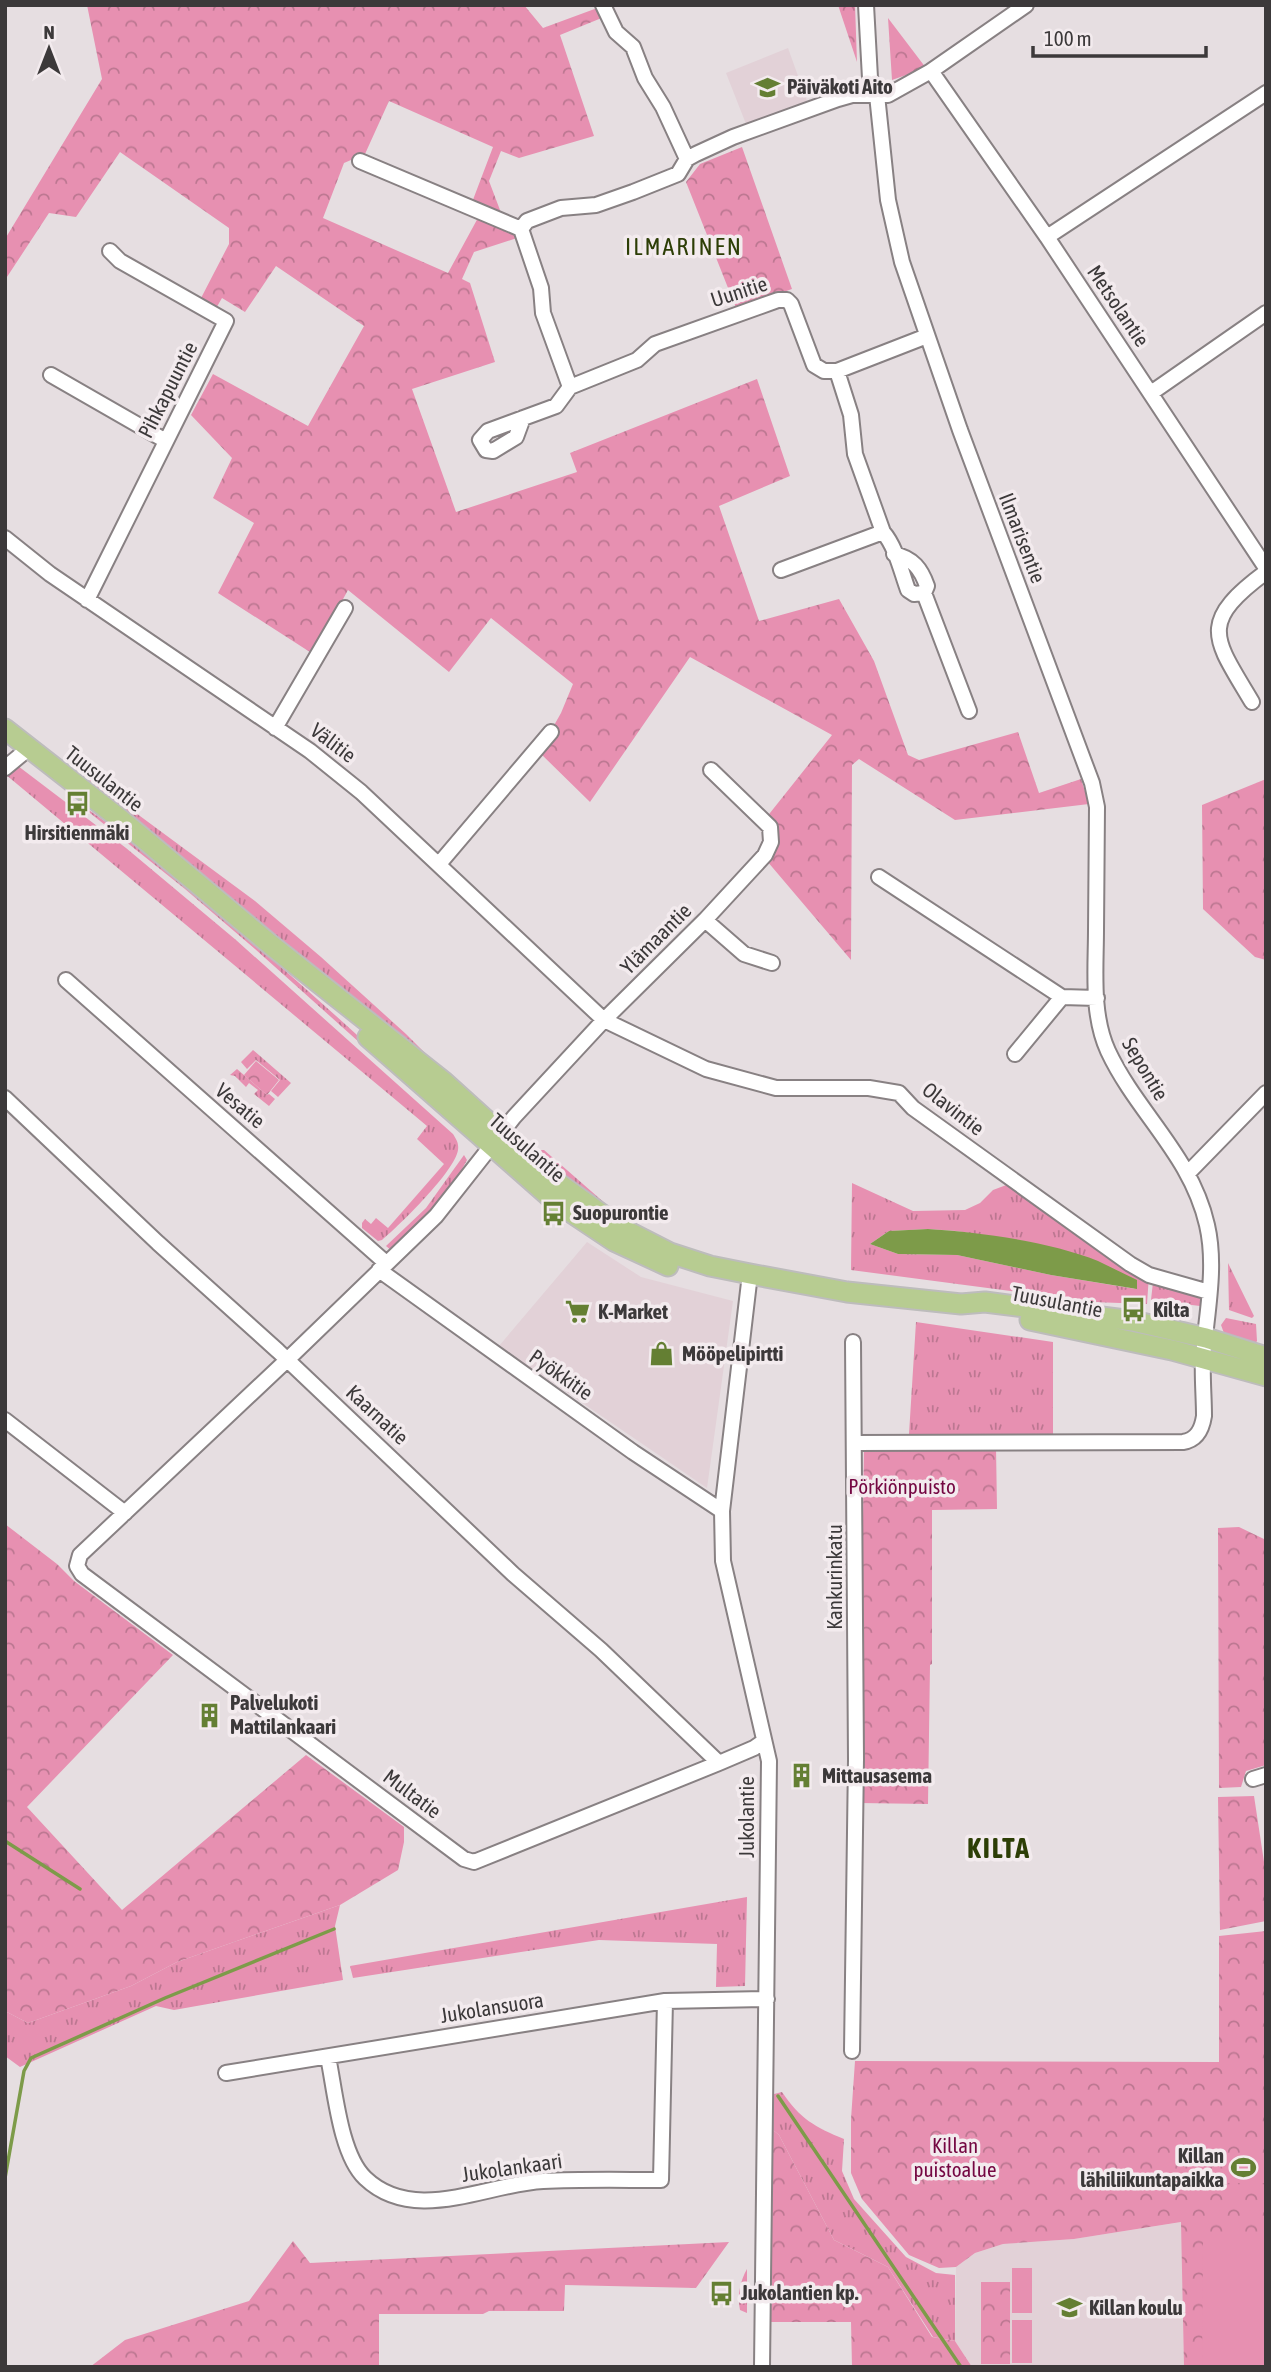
<svg xmlns="http://www.w3.org/2000/svg" width="1271" height="2372" font-family="'Asap Condensed',sans-serif">
<style>
.built{fill:#e2d1d7}
.grass{fill:url(#grass-tufts);fill-rule:evenodd}
.forest{fill:url(#forest-crowns)}
.garden{fill:#e790b1}
.water{fill:#7d9b49}
.lines{fill:none;stroke-linecap:round;stroke-linejoin:round}
.stream{stroke:#7d9b49;stroke-width:3.5}
.minor-casing{stroke:#888183;stroke-width:18}
.major-casing{stroke:#bdbcbc;stroke-width:23}
.minor{stroke:#fff;stroke-width:14}
.major{stroke:#b7cc91;stroke-width:19}
.labels{text-anchor:middle;stroke-width:7;stroke-linejoin:round;paint-order:stroke}
.poi-label{font-size:21px;font-weight:bold;fill:#3c393a;stroke:#f3ebee;text-anchor:start}
.street-label{font-size:21px;fill:#3c393a;stroke:#f3ebee}
.park-label{font-size:21px;fill:#740742;stroke:#f3ebee}
.quarter-label{font-size:24px;letter-spacing:2px;fill:#2d3e06;stroke:#f3ebee}
.district-label{font-size:28px;font-weight:bold;letter-spacing:2px;fill:#2d3e06;stroke:#f3ebee}
</style>
<defs>
<pattern id="grass-tufts" width="24" height="20" patternUnits="userSpaceOnUse" patternTransform="scale(1.75)"><rect width="24" height="20" fill="#e790b1"/><path d="M3 7l-1-3M5 7V3M7 7l1-3M15 17l-1-3M17 17v-4M19 17l1-3" fill="none" stroke="#bc7791"/></pattern>
<pattern id="forest-crowns" width="20" height="18" patternUnits="userSpaceOnUse" patternTransform="scale(1.75)"><rect width="20" height="18" fill="#e790b1"/><path d="M2 6a3 3 0 1 1 6 0M12 15a3 3 0 1 1 6 0" fill="none" stroke="#bc7791"/></pattern>
</defs>
<rect width="100%" height="100%" fill="#e6dee1"/>
<path class="built" d="M788 48 807 101 746 124 726 73Z
M587 1242 641 1277 733 1301 707 1488 499 1346Z
M1182 2222 1184 2367H972L955 2341 956 2267 975 2253 1003 2244 1074 2239Z"/>
<path class="grass" d="M71 765 255 901 321 957 406 1034 440 1068 319 975Z
M18 766 126 848 236 940 453 1134C456 1139 459 1143 458 1150 455 1171 400 1225 382 1240L378 1241 362 1228V1223L365 1219 371 1224 376 1218 388 1228 444 1164 417 1139 427 1126 5 774Z
M86 808C130 838 170 873 212 907 296 979 378 1053 459 1129L455 1128 255 949 185 889 85 809Z
M253 1050 291 1083 278 1097 271 1091 280 1080 256 1060 247 1069 241 1062Z
M237 1069 267 1095 269 1094 275 1099 269 1106 254 1094 258 1090 249 1083 246 1087 235 1076 230 1075Z
M541 1150H544L607 1205 636 1225 707 1259 633 1228 534 1157Z
M464 1155 467 1160 449 1193 392 1251 386 1246 426 1208Z
M852 1183 913 1211 965 1210 980 1203 993 1190 1009 1184 1149 1275 1147 1304 1093 1302 851 1270ZM928 1229 956 1231 1029 1242 1136 1289 1051 1275 957 1255 898 1254 870 1244 889 1231Z
M1228 1263 1254 1316 1252 1318 1229 1310Z
M1153 1282 1193 1290 1200 1297V1306L1151 1300Z
M1226 1318 1256 1324 1257 1341 1251 1349 1225 1336 1221 1325Z
M916 1322 1053 1342V1435L909 1434Z
M747 1897 745 1986 716 1987 717 1944 599 1940 353 1978 350 1966Z
M340 1905 335 1926 343 1980 174 2010 156 2006 20 2067 5 2056V2011L28 2023 131 1986 177 1962Z
M782 2092C800 2119 815 2127 844 2139L842 2171 854 2199 906 2257 936 2273 955 2275V2341L933 2337 888 2267 834 2240 779 2135 773 2130 774 2094Z
M747 2269V2313L740 2310C737 2296 740 2281 747 2269Z"/>
<path class="forest" d="M87 5H524L543 28 600 7 604 17 560 35 594 136 519 158 501 151 489 181 503 218 471 205 493 147 389 101 365 154 344 163 323 218 448 273 479 216 518 231 520 237 474 252 462 279 470 283 495 362 412 389 456 512 577 472 570 453 757 379 790 476 719 506 759 621 839 599 874 661 908 755 919 760 1018 732 1039 793 1081 779 1089 804 955 820 859 759 852 765 851 960 767 861 766 818 832 735 690 657 590 802 539 752 561 713 573 684 491 618 449 672 348 590 313 654 218 593 254 523 213 498 232 458 191 415 213 374 308 426 364 326 276 266 245 312 222 298 215 310 200 300 229 244V228L120 152 76 217 49 213 5 280V239L102 79Z
M838 5H855L857 62Z
M888 18 926 68 892 80Z
M742 147 792 289 736 308 686 182 700 164Z
M1266 779V960L1255 957 1203 909 1202 805Z
M256 1061 279 1080 267 1095 244 1075Z
M864 1447H996L997 1509 932 1510V1664L930 1665 928 1804 859 1803Z
M5 1524 57 1564 74 1581 173 1655 27 1807 122 1910 306 1755 404 1827V1842L398 1870 340 1905 177 1962 131 1986 28 2023 5 2011Z
M1239 1527 1266 1540V1765L1246 1771 1241 1787 1219 1788 1218 1528Z
M1254 1796 1266 1875V1921L1220 1930 1218 1797Z
M1266 1931V2367H1184L1181 2222 1074 2239 1003 2244 975 2253 956 2267 939 2268 909 2255 862 2199 851 2173V2119L855 2061 1219 2062V1936Z
M773 2130 779 2135 834 2240 888 2267 932 2337 955 2341 972 2367H852L851 2322H771Z
M293 2241 310 2263 729 2242 696 2288 565 2285 564 2311H489L483 2314H379V2367H90L125 2340 249 2301Z
M981 2282H1010V2364H981Z"/>
<path class="garden" d="M1223 2154H1266V2183H1223Z
M1203 2240H1266V2367H1202Z
M1012 2268H1032V2313H1012Z
M1012 2320H1032V2363H1012Z"/>
<path class="water" d="M928 1229C979 1232 1051 1242 1098 1261 1111 1267 1124 1274 1137 1280V1289L1051 1275 957 1255 898 1254 870 1244 889 1231Z"/>
<g class="lines">
<path class="stream" d="M5 1841 80 1889
M778 2096 961 2367
M5 2178 24 2071 31 2058 165 1998 334 1929"/>
<defs>
<path id="minor" d="M603 5 616 32 633 47 645 78 663 107 687 159
M931 71 1047 237 1266 568
M360 161 521 229
M521 229 527 221 561 208 596 205 633 192 678 174 687 159 696 154 733 137 838 99 852 95H888L931 71 1026 5
M521 229 541 288 543 313 570 387
M1047 237 1266 93
M837 371 851 415 855 454 883 532C896 547 901 571 908 590L914 594 924 593 927 586C921 569 913 558 894 554
M51 375 166 441
M570 387 637 360 655 344 778 300H787L791 304 814 365 824 371H837L927 336
M1151 393 1266 313
M523 418 516 437 493 451 486 450 480 440 488 431 556 406 570 387
M5 538 50 574 310 751 361 792 604 1020 706 1069 776 1088H869L899 1093 913 1108 1130 1264 1149 1275 1209 1292
M781 570 883 532
M924 593 969 711
M87 600 226 321 120 261 110 251
M1252 702C1214 638 1197 623 1266 572
M275 728 345 608
M5 768 28 749
M711 770 770 827 771 842 765 855 705 920 604 1020 514 1117 436 1216 287 1360 80 1555 77 1566 82 1574 464 1859 474 1862 719 1763 754 1748 764 1741
M439 864 551 732
M879 877 1062 997 1097 998
M705 920 744 954 772 963
M66 980 386 1263
M1015 1054 1062 997
M5 1098 158 1243 278 1351 513 1574 601 1650 719 1763
M1189 1172 1266 1093
M379 1270 633 1452 722 1511
M750 1274 722 1511 723 1561 769 1761 762 2367
M5 1420 125 1513
M854 1443 1183 1442C1197 1440 1202 1429 1204 1416 1204 1397 1202 1377 1203 1358 1206 1315 1217 1268 1207 1225 1191 1155 1137 1113 1108 1051 1091 1014 1096 968 1096 930 1096 889 1097 848 1097 807L1092 783 960 430 902 262 888 200 877 95 870 78 866 5
M1253 1779 1266 1775
M852 2051 856 1759 853 1342
M328 2057C335 2090 340 2154 365 2178 414 2225 486 2184 543 2181 582 2179 622 2180 661 2180L665 2001
M226 2073 665 2001 767 1999"/>
<path id="major" d="M5 729 120 819 271 945 444 1082 548 1176 621 1228 670 1253 710 1266 750 1274 847 1292 961 1304 985 1302 1133 1321 1206 1338 1266 1357
M368 1037 557 1203 614 1241 668 1266
M1030 1320 1172 1350 1266 1376"/>
</defs>
<use href="#minor" class="minor-casing"/>
<use href="#major" class="major-casing"/>
<use href="#minor" class="minor"/>
<use href="#major" class="major"/>
</g>
<defs>
<symbol id="school-bare" viewBox="-9 -9 18 18"><path d="M0-5L7-2L0 1L-7-2ZM-4 1L0 2.5L4 1V4Q0 6-4 4Z" fill="#647f33" stroke="#f3ebee" stroke-width="2.5" paint-order="stroke"/></symbol>
<symbol id="bus-bare" viewBox="-9 -9 18 18"><path d="M-5-6H5V4H4V6H2V4H-2V6H-4V4H-5ZM-3.5-4V0h7V-4ZM-3.5 1.2v1.5H-2V1.2ZM2 1.2v1.5H3.5V1.2Z" fill="#647f33" stroke="#f3ebee" stroke-width="2.5" paint-order="stroke"/></symbol>
<symbol id="supermarket-bare" viewBox="-9 -9 18 18"><path d="M-6-5.5h2.5l.6 2H6L4.5 2H-2.5L-4.4-4H-6ZM-1.5 3.2a1.3 1.3 0 1 0 .1 0ZM3 3.2a1.3 1.3 0 1 0 .1 0Z" fill="#647f33" stroke="#f3ebee" stroke-width="2.5" paint-order="stroke"/></symbol>
<symbol id="shop-bare" viewBox="-9 -9 18 18"><path d="M-5-2.5h2.3a2.7 3.5 0 0 1 5.4 0H5L5.5 6h-11ZM-1.5-2.5h3a1.5 2.3 0 0 0-3 0Z" fill="#647f33" stroke="#f3ebee" stroke-width="2.5" paint-order="stroke"/></symbol>
<symbol id="building-bare" viewBox="-9 -9 18 18"><path d="M-4-6H4V6H1V3H-1V6H-4ZM-2.5-4.3h1.7v1.8h-1.7ZM.8-4.3h1.7v1.8H.8ZM-2.5-1h1.7V.8h-1.7ZM.8-1h1.7V.8H.8Z" fill="#647f33" stroke="#f3ebee" stroke-width="2.5" paint-order="stroke"/></symbol>
<symbol id="stadium-bare" viewBox="-9 -9 18 18"><path d="M0-5a6.5 5 0 1 0 0 10a6.5 5 0 1 0 0-10ZM-3.5-1.8h7v3.6h-7Z" fill="#647f33" stroke="#f3ebee" stroke-width="2.5" paint-order="stroke"/></symbol>
</defs>
<g fill-rule="evenodd">
<use href="#school-bare" x="750" y="70" width="35" height="35"/>
<use href="#bus-bare" x="60" y="786" width="35" height="35"/>
<use href="#bus-bare" x="536" y="1196" width="35" height="35"/>
<use href="#bus-bare" x="1116" y="1292" width="35" height="35"/>
<use href="#supermarket-bare" x="560" y="1294" width="35" height="35"/>
<use href="#shop-bare" x="644" y="1336" width="35" height="35"/>
<use href="#building-bare" x="192" y="1698" width="35" height="35"/>
<use href="#building-bare" x="784" y="1758" width="35" height="35"/>
<use href="#stadium-bare" x="1226" y="2150" width="35" height="35"/>
<use href="#bus-bare" x="704" y="2276" width="35" height="35"/>
<use href="#school-bare" x="1052" y="2290" width="35" height="35"/>
</g>
<g class="labels">
<g class="poi-label">
<text x="787" y="94">Päiväkoti Aito</text>
<text x="77" y="840" text-anchor="middle">Hirsitienmäki</text>
<text x="573" y="1220">Suopurontie</text>
<text x="1153" y="1317">Kilta</text>
<text x="598" y="1319">K-Market</text>
<text x="682" y="1361">Mööpelipirtti</text>
<text x="230" y="1710">Palvelukoti<tspan x="230" dy="24">Mattilankaari</tspan></text>
<text x="822" y="1783">Mittausasema</text>
<text x="1224" y="2163" text-anchor="end">Killan<tspan x="1224" dy="24">lähiliikuntapaikka</tspan></text>
<text x="741" y="2300">Jukolantien kp.</text>
<text x="1089" y="2315">Killan koulu</text>
</g>
<g class="street-label">
<text transform="translate(739 292) rotate(-18)" y="7">Uunitie</text>
<text transform="translate(1118 306) rotate(56)" y="7">Metsolantie</text>
<text transform="translate(168 390) rotate(-63)" y="7">Pihkapuuntie</text>
<text transform="translate(1022 538) rotate(69)" y="7">Ilmarisentie</text>
<text transform="translate(333 743) rotate(37)" y="7">Välitie</text>
<text transform="translate(104 779) rotate(38)" y="7">Tuusulantie</text>
<text transform="translate(656 939) rotate(-45)" y="7">Ylämaantie</text>
<text transform="translate(1145 1069) rotate(59)" y="7">Sepontie</text>
<text transform="translate(240 1106) rotate(40)" y="7">Vesatie</text>
<text transform="translate(953 1109) rotate(38)" y="7">Olavintie</text>
<text transform="translate(527 1148) rotate(41)" y="7">Tuusulantie</text>
<text transform="translate(1057 1302) rotate(11)" y="7">Tuusulantie</text>
<text transform="translate(561 1375) rotate(35)" y="7">Pyökkitie</text>
<text transform="translate(377 1415) rotate(43)" y="7">Kaarnatie</text>
<text transform="translate(835 1577) rotate(-90)" y="7">Kankurinkatu</text>
<text transform="translate(412 1794) rotate(37)" y="7">Multatie</text>
<text transform="translate(747 1817) rotate(-90)" y="7">Jukolantie</text>
<text transform="translate(492 2008) rotate(-9)" y="7">Jukolansuora</text>
<text transform="translate(512 2168) rotate(-8)" y="7">Jukolankaari</text>
</g>
<g class="park-label">
<text x="902" y="1494">Pörkiönpuisto</text>
<text x="955" y="2153">Killan<tspan x="955" dy="24">puistoalue</tspan></text>
</g>
<g class="quarter-label">
<text x="684" y="255">ILMARINEN</text>
</g>
<g class="district-label">
<text x="999" y="1858">KILTA</text>
</g>
</g>
<rect width="1271" height="2372" fill="none" stroke="#3c393a" stroke-width="14"/>
<g transform="translate(49 49)" stroke="#f3ebee" stroke-width="5" paint-order="stroke">
<path d="M0-5L12 26L0 18L-12 26Z" fill="#3c393a"/>
<text y="-10" font-size="19" font-weight="bold" text-anchor="middle" fill="#3c393a">N</text>
</g>
<path d="M1033 46v10h173v-10" fill="none" stroke="#3c393a" stroke-width="3.5"/>
<text x="1044" y="46" font-size="21" fill="#3c393a" stroke="#f3ebee" stroke-width="5" paint-order="stroke">100 m</text>
</svg>
